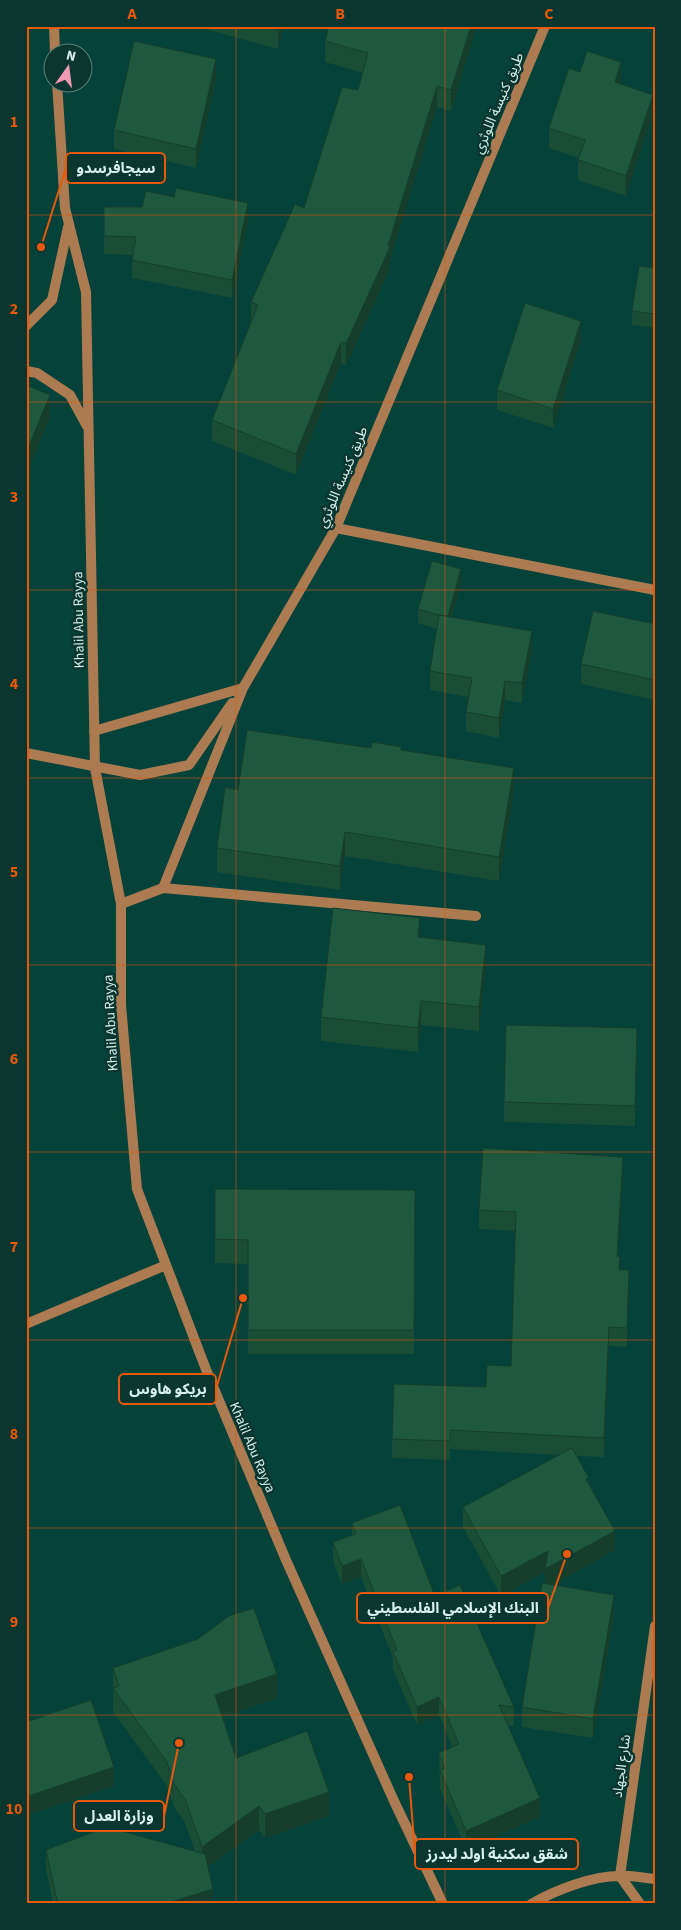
<svg xmlns="http://www.w3.org/2000/svg" width="681" height="1930" font-family="'Source Sans 3','Noto Sans Arabic',sans-serif">
<style>
.lines{fill:none;stroke-linecap:round;stroke-linejoin:round}
.minor{stroke:#ad7b51;stroke-width:10}
.tertiary{stroke:#ad7b51;stroke-width:10}
.wall{fill:#1a4d36}
.shaded-wall{fill:#153e2c}
.building{fill:#1e593f;stroke:#153e2c}
.grid{fill:none;stroke:#e8590c;stroke-width:1;stroke-opacity:0.55}
.labels{text-anchor:middle;stroke-width:5;stroke-linejoin:round;paint-order:stroke}
.street-label{font-size:14px;fill:#d5f0ea;stroke:#0b362f}
.leader{fill:none;stroke:#e8590c;stroke-width:2}
.callout-dot{fill:#e8590c;stroke:#0b362f;stroke-width:2}
.callout{fill:#0b362f;stroke:#e8590c;stroke-width:2}
.callout-label{font-size:15px;text-anchor:middle;font-weight:bold;fill:#d5f0ea}
.neatline{fill:none;stroke:#e8590c;stroke-width:2}
.grid-label{font-size:16px;text-anchor:middle;font-weight:bold;fill:#e8590c}
</style>
<rect width="100%" height="100%" fill="#05423a"/>
<g class="lines">
<path class="minor" d="M54 26 55 52
M57 82 65 208 86 292 95 768 121 904V1005L137 1189 207 1372 286 1560 394 1801 443 1904
M26 326 52 300 68 227
M26 371 37 373 70 395 87 426
M336 528 655 590
M94 731 243 688
M26 753 140 775 189 765 232 703
M163 888 476 916
M121 904 163 888 243 688 336 528 545 26
M26 1324 166 1265"/>
<path class="tertiary" d="M531 1904C556 1890 591 1876 620 1876 631 1875 643 1878 655 1879
M640 1904 620 1876 655 1626"/>
</g>
<path class="wall" d="M151 26H161V28Z
M195 26H284L278 49Z
M477 26 451 111 437 107 390 260V268L346 366 341 363 296 475 212 441V420L251 321V302L304 208 358 90 363 73 325 62V41Z
M580 72 621 82V84L653 114 626 196 578 180V160L579 158 549 148V128Z
M216 79 196 168 114 149V130Z
M104 207 248 221 232 298 132 278V255L104 254Z
M655 268V328L632 325V311Z
M581 341 553 428 497 410V390Z
M461 583 452 617 532 650 522 703 505 700 499 738 466 731V712L468 697 430 690V671L437 629 418 623V609Z
M655 624V700L581 684V664Z
M371 748 401 750 514 792 499 881 345 856 340 890 217 872V848L238 790Z
M420 937 486 968 479 1031 421 1025 418 1052 321 1041V1017Z
M637 1048 635 1126 504 1122V1102Z
M623 1176 618 1256 620 1270 629 1289 627 1347 609 1346 604 1457 576 1456 589 1484 615 1550 552 1585 614 1615 593 1738 522 1727V1707L545 1583V1572L501 1596 463 1527V1507L559 1455 450 1449V1460L392 1458V1439L486 1387 511 1366 516 1231 479 1229V1210Z
M215 1189 415 1190 414 1354H248V1264L215 1263Z
M352 1523 435 1596 514 1707V1726L507 1725 540 1817 466 1849 440 1789 439 1753 452 1747 439 1715 417 1725 393 1670V1658L361 1577 342 1584 333 1561V1542L352 1536Z
M113 1668 277 1698 223 1717 236 1758 329 1816 265 1838 259 1830 208 1867 213 1904H53L46 1869V1850L195 1851 185 1823 174 1807 167 1786 113 1712Z"/>
<path class="shaded-wall" d="M279 26H284L278 49V30Z
M471 26H477L451 111V90Z
M216 59V79L196 168V149Z
M621 62V82L615 102V82Z
M437 86V107L390 260V268L346 366V344L388 246Z
M653 95V114L626 196V176Z
M248 203V221L232 298V280Z
M581 321V341L553 428V409Z
M341 342V363L296 475V454Z
M50 395V417L26 476V453Z
M461 569V583L447 632V618Z
M532 631V650L522 703V683Z
M505 681V700L499 738V718Z
M514 768V792L499 881V857Z
M345 832V856L340 890V866Z
M420 918V942L418 937Z
M486 945V968L479 1031V1007Z
M421 1001V1025L418 1052V1028Z
M637 1028V1048L635 1126V1106Z
M623 1157V1176L617 1275V1256Z
M629 1270V1289L627 1347V1328Z
M609 1327V1346L604 1457V1438Z
M615 1531V1550L545 1589V1572L501 1596V1576L548 1551Z
M361 1559V1577L342 1584V1566Z
M614 1595V1615L593 1738V1719Z
M277 1674V1698L215 1719V1695Z
M439 1697V1715L417 1725V1707Z
M114 1767V1786L26 1816V1797Z
M329 1792V1816L265 1838V1814Z
M540 1798V1817L466 1849V1831Z
M259 1806V1830L202 1871V1847Z
M213 1889V1904H164Z"/>
<path class="building" d="M264 26H279L278 30Z
M329 26H471L451 90 437 86 388 246 390 247 346 344 341 342 296 454 212 420 258 305 251 302 295 204 304 208 342 87 358 90 368 53 325 41Z
M134 41 216 59 196 149 114 130Z
M587 51 621 62 615 82 653 95 626 176 578 160 585 140 549 128 569 68 580 72Z
M176 188 248 203 232 280 132 260 136 237 104 236V207H142L146 191 174 197Z
M639 266 655 268V314L632 311Z
M525 303 581 321 553 409 497 390Z
M26 385 50 395 26 453Z
M432 561 461 569 448 616 439 615 418 609Z
M593 611 655 624V680L581 664Z
M439 615 532 631 522 683 505 681 499 718 466 712 472 678 430 671Z
M247 730 371 748 372 742 401 747V750L514 768 499 857 345 832 340 866 217 848 225 787 238 790Z
M333 908 420 918 418 937 486 945 479 1007 421 1001 418 1028 321 1017Z
M506 1025 637 1028 635 1106 504 1102Z
M483 1148 623 1157 617 1256 620 1257 619 1270H629L627 1328 609 1327 604 1438 450 1430V1441L392 1439 394 1384 486 1387 487 1365 511 1366 516 1212 479 1210Z
M215 1189 415 1190 414 1330H248V1240L215 1239Z
M572 1448 589 1478 586 1479 615 1531 545 1569 548 1551 501 1576 463 1507Z
M400 1505 435 1596 460 1585 514 1707 499 1705 540 1798 466 1831 440 1770 445 1768 439 1753 459 1744 439 1697 417 1707 393 1652 397 1650 361 1559 342 1566 333 1542 356 1534 352 1523Z
M542 1583 614 1595 593 1719 522 1707Z
M254 1608 277 1674 215 1695 236 1758 307 1731 329 1792 265 1814 259 1806 202 1847 185 1799 174 1784 167 1762 113 1688 119 1686 113 1668 198 1639 229 1616Z
M91 1700 114 1767 26 1797V1722Z
M107 1827 205 1854 213 1889 164 1904H85L57 1901 46 1850Z"/>
<path class="grid" d="M236 26V1904M445 26V1904M26 215H655M26 402H655M26 590H655M26 778H655M26 965H655M26 1152H655M26 1340H655M26 1528H655M26 1715H655"/>
<g class="labels">
<g class="street-label">
<text transform="translate(498 103) rotate(-67)" y="5">طريق كنيسة اللوثري</text>
<text transform="translate(342 477) rotate(-67)" y="5">طريق كنيسة اللوثري</text>
<text transform="translate(78 620) rotate(-91)" y="5">Khalil Abu Rayya</text>
<text transform="translate(110 1023) rotate(-93)" y="5">Khalil Abu Rayya</text>
<text transform="translate(253 1447) rotate(67)" y="5">Khalil Abu Rayya</text>
<text transform="translate(621 1766) rotate(-82)" y="5">شارع الجهاد</text>
</g>
</g>
<path class="leader" d="M41 247L66 168M243 1298L216 1389M567 1554L548 1608M179 1743L164 1816M409 1777L415 1854"/>
<g class="callout-dot">
<circle cx="41" cy="247" r="5"/>
<circle cx="243" cy="1298" r="5"/>
<circle cx="567" cy="1554" r="5"/>
<circle cx="179" cy="1743" r="5"/>
<circle cx="409" cy="1777" r="5"/>
</g>
<g class="callout">
<rect x="66" y="153" width="99" height="30" rx="5"/>
<rect x="119" y="1374" width="97" height="30" rx="5"/>
<rect x="357" y="1593" width="191" height="30" rx="5"/>
<rect x="74" y="1801" width="90" height="30" rx="5"/>
<rect x="415" y="1839" width="163" height="30" rx="5"/>
</g>
<g class="callout-label">
<text x="116" y="173">سيجافرسدو</text>
<text x="168" y="1394">بريكو هاوس</text>
<text x="453" y="1613">البنك الإسلامي الفلسطيني</text>
<text x="119" y="1821">وزارة العدل</text>
<text x="497" y="1859">شقق سكنية اولد ليدرز</text>
</g>
<rect width="681" height="1930" fill="none" stroke="#0b362f" stroke-width="55"/>
<g transform="translate(68 68) rotate(14)"><circle r="24" fill="#0b362f" stroke="#5c807a"/>
<path d="M0-4L9 19L0 12L-9 19Z" fill="#f19ab4"/>
<text y="-8" font-size="14" font-weight="bold" text-anchor="middle" fill="#d5f0ea">N</text>
</g>
<rect x="28" y="28" width="626" height="1874" class="neatline"/>
<g class="grid-label">
<text x="132" y="19">A</text>
<text x="340" y="19">B</text>
<text x="549" y="19">C</text>
<text x="14" y="127">1</text>
<text x="14" y="314">2</text>
<text x="14" y="502">3</text>
<text x="14" y="689">4</text>
<text x="14" y="877">5</text>
<text x="14" y="1064">6</text>
<text x="14" y="1252">7</text>
<text x="14" y="1439">8</text>
<text x="14" y="1627">9</text>
<text x="14" y="1814">10</text>
</g>
</svg>
